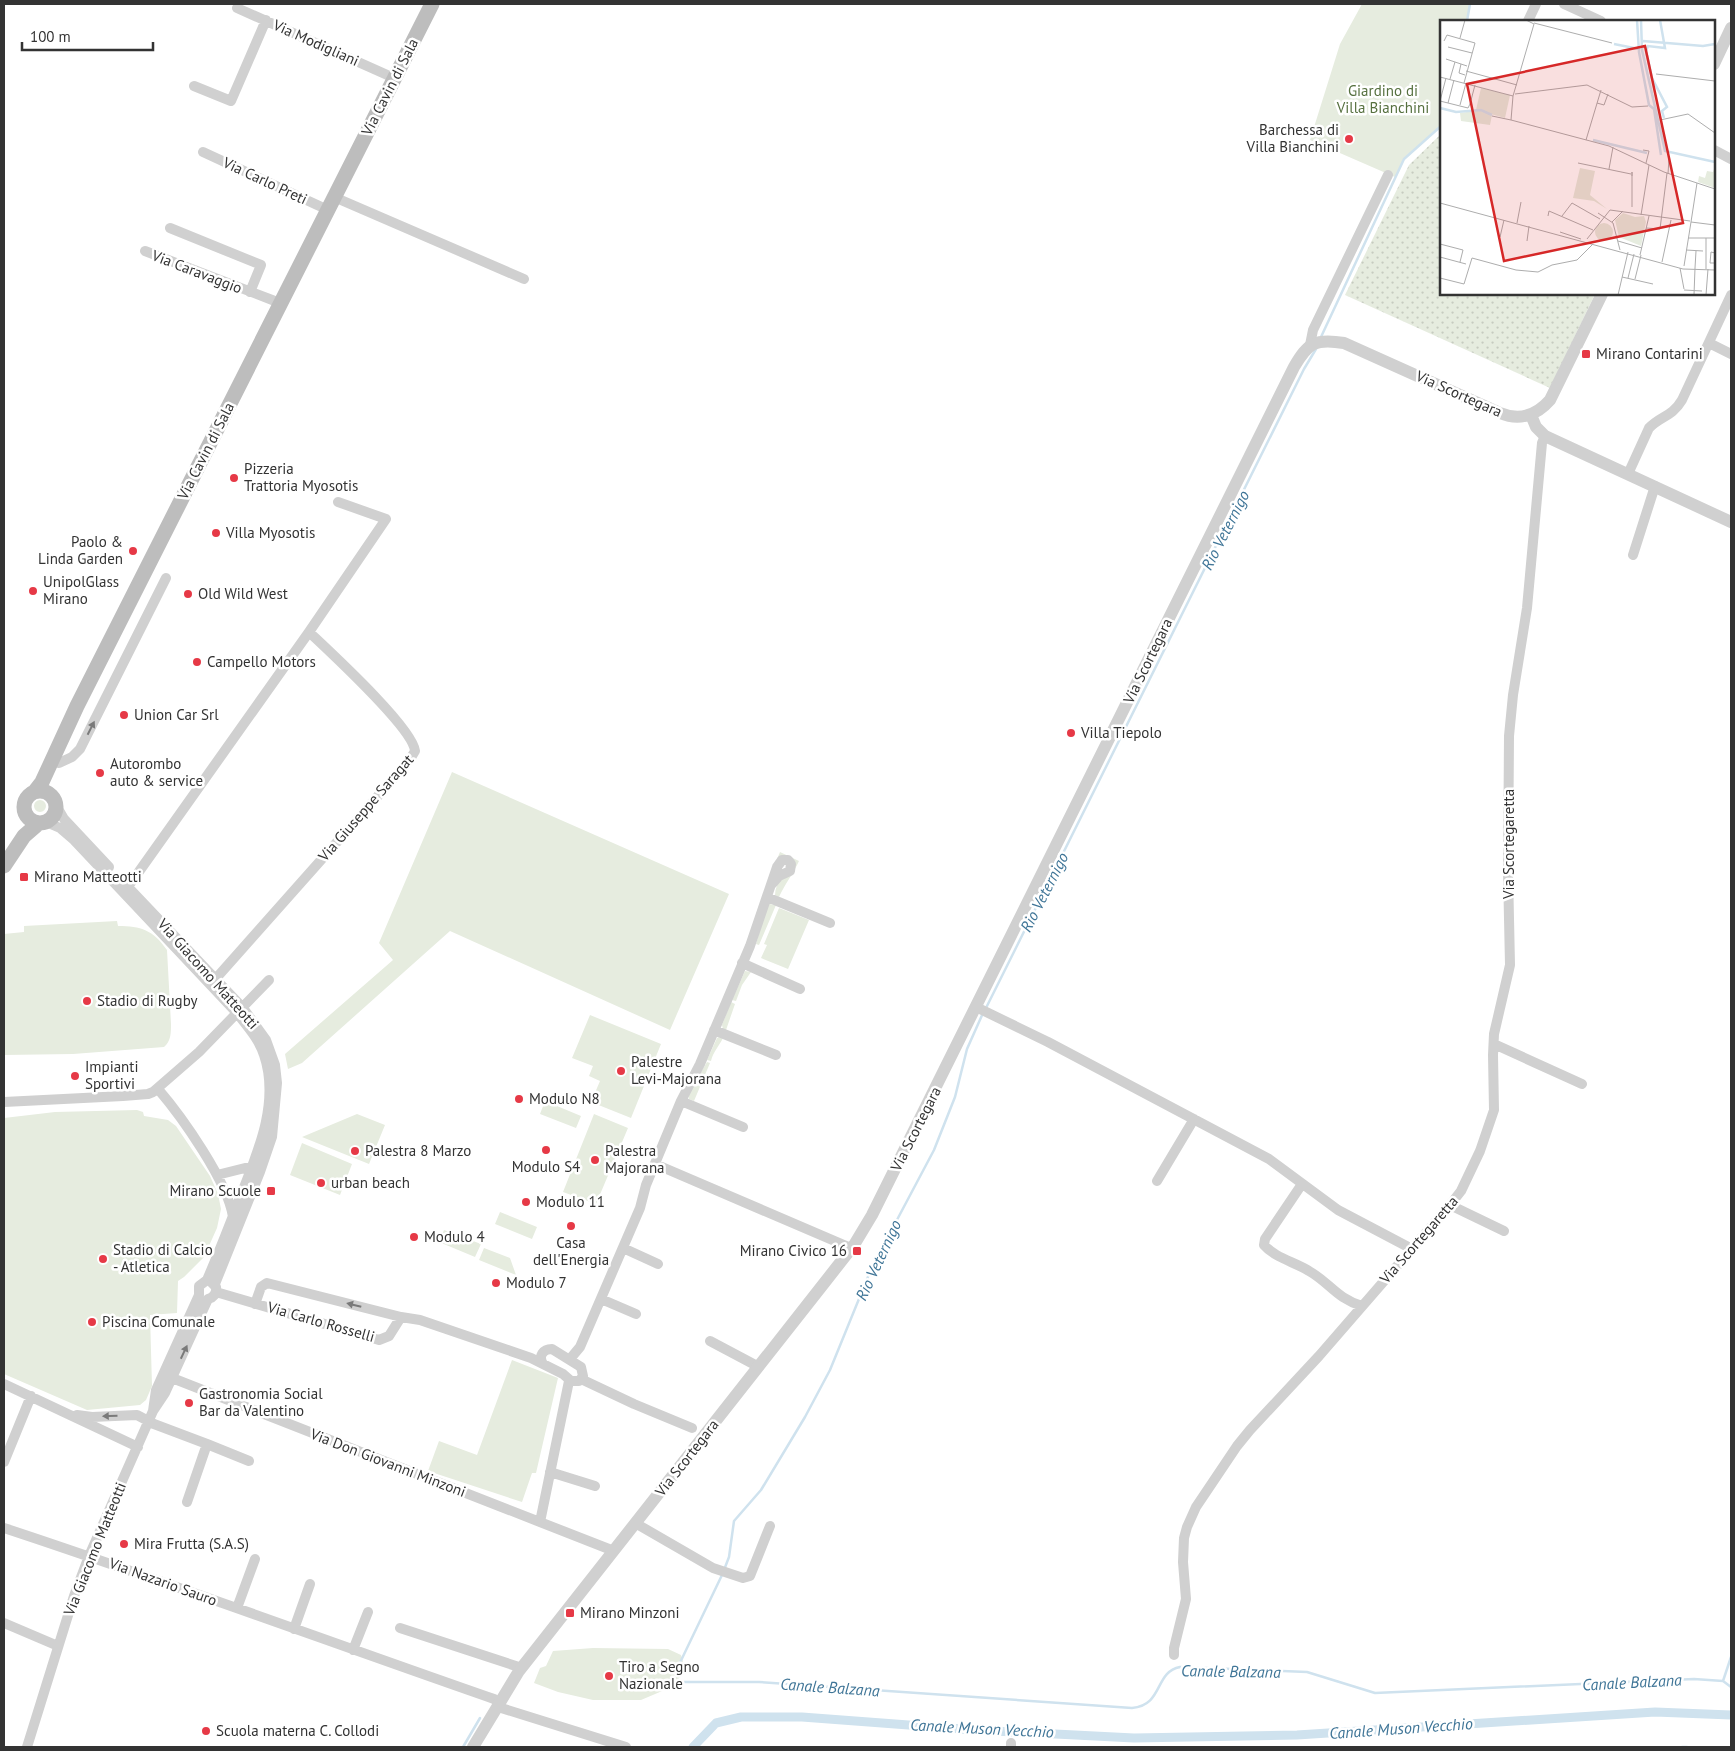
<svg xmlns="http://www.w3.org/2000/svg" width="1735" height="1751" font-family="'PT Sans',sans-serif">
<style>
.green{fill:#e6ecdf}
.park{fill:url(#park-dots)}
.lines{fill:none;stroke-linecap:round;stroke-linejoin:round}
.stream{stroke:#cfe2ee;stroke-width:2.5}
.canal{stroke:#cfe2ee;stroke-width:9}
.minor{stroke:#d0d0d0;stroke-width:10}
.tertiary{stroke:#d0d0d0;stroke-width:12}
.secondary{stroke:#bdbdbd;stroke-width:15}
.oneway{fill:#7a7a7a}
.poi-dot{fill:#e63946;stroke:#fff;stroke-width:2}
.labels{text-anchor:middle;stroke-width:5;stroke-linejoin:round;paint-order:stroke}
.street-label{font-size:15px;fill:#333;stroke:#fff}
.park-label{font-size:15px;fill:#56703f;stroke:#fff}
.poi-label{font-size:15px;fill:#333;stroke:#fff;text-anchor:start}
.water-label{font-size:16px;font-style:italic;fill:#3f7597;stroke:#fff}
.inset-river{fill:none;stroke:#cfe2ee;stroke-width:2.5}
.inset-road{fill:none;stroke:#adadad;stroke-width:1}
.view{fill:#d62828;fill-opacity:0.15;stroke:#d62828;stroke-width:2.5}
.inset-edge{fill:none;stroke:#333;stroke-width:2.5}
</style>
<defs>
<pattern id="park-dots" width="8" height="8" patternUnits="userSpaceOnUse" patternTransform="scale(1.25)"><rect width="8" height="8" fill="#e6ecdf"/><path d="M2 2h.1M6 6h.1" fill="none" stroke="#c6cbc0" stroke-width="1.8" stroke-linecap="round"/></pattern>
</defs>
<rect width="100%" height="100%" fill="#fff"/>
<path class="green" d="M1362 4H1470L1467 21H1441V126L1404 159 1395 177 1310 140 1340 44Z
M452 772 729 894 670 1030 450 931 302 1063 288 1069 285 1054 393 960 379 943Z
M34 806a6 6 0 1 1 12 0a6 6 0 1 1-12 0Z
M780 852 799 861C793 874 785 884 779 897L775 895C775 883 786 870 793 860L772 871Z
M769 904 776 905 759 945 756 944 764 916Z
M779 908 809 920 788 969 761 958 767 945 764 944Z
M117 921 118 926C141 926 153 930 167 950L171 1024C171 1033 171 1041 164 1047L73 1054 4 1055V934L24 932V926Z
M745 971 751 972 742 985 736 1001 732 1000Z
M731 1002 735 1004 726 1030 723 1029 722 1025Z
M590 1015 661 1044 631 1118 591 1102 600 1081 589 1076 593 1066 572 1058Z
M719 1037 723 1038C719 1046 713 1052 711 1061L707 1060 717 1038Z
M707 1062 710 1063 694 1101 689 1099 688 1095Z
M545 1101 581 1116 576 1128 540 1114Z
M137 1110 143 1112 144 1116 168 1120 176 1126 210 1176 218 1194 221 1209 217 1228 204 1257 184 1277 178 1281 177 1313 150 1315 152 1386 146 1400 140 1405 87 1410 4 1374V1118L55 1112Z
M357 1114 385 1125 369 1164 302 1137Z
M594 1114 628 1128 596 1204 563 1192Z
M302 1143 352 1164 340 1195 290 1175Z
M500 1212 537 1227 532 1239 495 1224Z
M444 1230 481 1244 475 1257 439 1242Z
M484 1248 510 1258 516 1275 479 1260Z
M512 1360 558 1378 536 1473H532L522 1502 428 1471 439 1441 477 1455Z
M593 1648 668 1649 681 1655 685 1669 674 1686 641 1700H593L558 1692 534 1683 540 1668 546 1666 553 1651Z"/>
<path class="park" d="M1441 134V294H1595L1550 388 1345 295 1409 165Z"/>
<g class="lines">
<path class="stream" d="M1467 21 1470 4
M1321 337 1404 159 1441 126
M986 1008 1304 369 1316 349
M724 1570 729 1557 734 1521 761 1490 805 1417 830 1370 872 1267 934 1150 955 1097 967 1049 983 1013
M676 1671 722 1575
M1723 1681 1731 1657
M683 1682H759L1132 1708C1164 1705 1154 1672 1180 1667L1307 1672 1375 1693 1694 1679 1723 1681 1731 1687
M463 1747 480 1718
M1682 1747H1687"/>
<path class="canal" d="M693 1747 716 1723 741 1717H802L975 1730 1134 1738 1297 1735 1655 1712 1731 1715"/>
<path class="minor" d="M1564 4 1601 21
M237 8 394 78
M1528 21 1536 4
M194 86 231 101 266 20
M1714 150 1731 159
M203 152 328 210
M334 197 524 279
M170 228 261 265 250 292
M145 251 280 303
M1709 343 1731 354
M1310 345 1313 330 1388 175
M1628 474 1649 428C1660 416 1672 417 1682 400L1731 295
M1633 555 1655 486
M59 763 72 757 80 749 166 578
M57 807 64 819 109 867
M46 822 60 828 74 840 237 1013C247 1026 259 1039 264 1055 280 1102 258 1152 241 1195 230 1224 219 1252 207 1280L199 1286V1295L156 1390 153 1411
M126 885 243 1008 266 1040 275 1065 277 1083 272 1137 260 1172 215 1284
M124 891 133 880 309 632 386 519 338 502
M767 897 830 923
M742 963 800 989
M211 984 409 761 415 751C413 728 329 651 309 632
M976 1007 1048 1042 1269 1159 1338 1210 1412 1249
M714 1030 776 1055
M1494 1044 1582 1084
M158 1089C182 1117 228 1182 233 1217
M681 1101 743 1127
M4 1102 123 1096 148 1094 153 1092 199 1052 269 980
M655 1164 851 1248
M217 1175 253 1166
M1157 1181 1194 1119
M1302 1184 1265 1239 1264 1245C1275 1258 1295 1262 1309 1271 1330 1283 1336 1298 1362 1306
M1450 1205 1504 1231
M623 1248 658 1264
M216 1292 379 1340 389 1336 401 1317
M601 1299 636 1314
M255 1304 261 1287 267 1283 401 1317 420 1320 531 1358 563 1374 571 1381H579L583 1376 581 1367 552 1349C543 1349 538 1356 543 1364
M710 1341 759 1367
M570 1359 580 1347 640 1208 646 1185 681 1101 700 1064 750 946 777 867 782 860H788L791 864 790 871 779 876 772 884
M167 1376 614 1551
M581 1379 634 1404 692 1428
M4 1384 138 1447
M77 1415 92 1417 137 1415 154 1424 207 1444
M4 1462 31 1396
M550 1472 595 1486
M187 1502 207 1444 249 1461
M540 1522 569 1381
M635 1523 713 1568 743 1578 750 1576 770 1526
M4 1528C168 1582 330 1642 494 1699L500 1703
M237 1608 255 1559
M4 1623 58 1646
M400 1628 522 1668
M294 1629 310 1584
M353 1650 368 1612
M1174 1655V1648L1186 1599 1183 1562 1184 1538 1187 1527 1196 1507 1237 1446 1250 1430 1319 1356 1450 1205 1461 1191 1480 1151 1494 1110 1493 1055 1494 1034 1510 965 1508 872 1509 736 1513 695 1527 608 1542 443 1545 436
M498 1707 626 1747
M27 1747 74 1596 89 1556 153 1411 165 1393 208 1299C214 1297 217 1293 216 1287L210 1281
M1011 1747V1743"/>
<path class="tertiary" d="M1714 64 1731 28
M1531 415 1536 427 1545 436 1731 522
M473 1747 519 1671 825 1282 854 1245 872 1215 1294 367C1308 343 1315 338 1344 343L1500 413C1519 421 1536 416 1550 400L1602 294"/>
<path class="secondary" d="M24 807a16 16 0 1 1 32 0a16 16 0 1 1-32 0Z
M35 791 42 782 77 706 432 4
M4 866 24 836 39 823"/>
</g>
<defs><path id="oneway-solid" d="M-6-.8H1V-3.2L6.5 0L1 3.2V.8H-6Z" transform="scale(1.25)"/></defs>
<g class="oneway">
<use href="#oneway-solid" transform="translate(91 728) rotate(-63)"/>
<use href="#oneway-solid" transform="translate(354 1305) rotate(-166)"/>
<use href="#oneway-solid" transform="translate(184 1352) rotate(-65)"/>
<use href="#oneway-solid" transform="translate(110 1416) rotate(178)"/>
</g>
<g class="poi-dot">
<circle cx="1349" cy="139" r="5"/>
<rect x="1581" y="349" width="10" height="10" rx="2.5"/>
<circle cx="234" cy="478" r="5"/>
<circle cx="216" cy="533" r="5"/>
<circle cx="133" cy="551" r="5"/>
<circle cx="33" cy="591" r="5"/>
<circle cx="188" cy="594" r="5"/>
<circle cx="197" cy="662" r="5"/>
<circle cx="124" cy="715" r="5"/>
<circle cx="1071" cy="733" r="5"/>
<circle cx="100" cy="773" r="5"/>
<rect x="19" y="872" width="10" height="10" rx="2.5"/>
<circle cx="87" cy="1001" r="5"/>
<circle cx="621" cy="1071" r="5"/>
<circle cx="75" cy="1076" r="5"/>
<circle cx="519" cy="1099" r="5"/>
<circle cx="546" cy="1150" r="5"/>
<circle cx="355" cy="1151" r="5"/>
<circle cx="595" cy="1160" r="5"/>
<circle cx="321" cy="1183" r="5"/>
<rect x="266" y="1186" width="10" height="10" rx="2.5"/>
<circle cx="526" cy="1202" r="5"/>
<circle cx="571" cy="1226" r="5"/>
<circle cx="414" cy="1237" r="5"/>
<rect x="852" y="1246" width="10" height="10" rx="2.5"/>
<circle cx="103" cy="1259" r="5"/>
<circle cx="496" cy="1283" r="5"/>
<circle cx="92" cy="1322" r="5"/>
<circle cx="189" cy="1403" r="5"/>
<circle cx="124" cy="1544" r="5"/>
<rect x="565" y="1608" width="10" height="10" rx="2.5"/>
<circle cx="609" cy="1676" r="5"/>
<circle cx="206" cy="1731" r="5"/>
</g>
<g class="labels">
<g class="street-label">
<text transform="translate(316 43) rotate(24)" y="5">Via Modigliani</text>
<text transform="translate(390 87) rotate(-63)" y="5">Via Cavin di Sala</text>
<text transform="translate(265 181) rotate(25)" y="5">Via Carlo Preti</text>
<text transform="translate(197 272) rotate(21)" y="5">Via Caravaggio</text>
<text transform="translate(1459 394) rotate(24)" y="5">Via Scortegara</text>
<text transform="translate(206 451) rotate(-63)" y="5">Via Cavin di Sala</text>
<text transform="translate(1148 661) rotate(-64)" y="5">Via Scortegara</text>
<text transform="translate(366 808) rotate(-49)" y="5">Via Giuseppe Saragat</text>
<text transform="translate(1509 844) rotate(-90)" y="5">Via Scortegaretta</text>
<text transform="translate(208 974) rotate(48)" y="5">Via Giacomo Matteotti</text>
<text transform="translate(916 1129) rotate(-63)" y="5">Via Scortegara</text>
<text transform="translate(1419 1240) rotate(-49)" y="5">Via Scortegaretta</text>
<text transform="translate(321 1322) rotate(16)" y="5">Via Carlo Rosselli</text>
<text transform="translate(687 1458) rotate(-52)" y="5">Via Scortegara</text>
<text transform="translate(388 1463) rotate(21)" y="5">Via Don Giovanni Minzoni</text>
<text transform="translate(95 1549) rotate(-68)" y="5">Via Giacomo Matteotti</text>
<text transform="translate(163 1582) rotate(20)" y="5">Via Nazario Sauro</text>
</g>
<g class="park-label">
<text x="1383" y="96">Giardino di<tspan x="1383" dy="17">Villa Bianchini</tspan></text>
</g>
<g class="poi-label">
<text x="1339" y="135" text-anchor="end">Barchessa di<tspan x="1339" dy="17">Villa Bianchini</tspan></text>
<text x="1596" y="359">Mirano Contarini</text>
<text x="244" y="474">Pizzeria<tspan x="244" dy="17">Trattoria Myosotis</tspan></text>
<text x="226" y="538">Villa Myosotis</text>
<text x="123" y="547" text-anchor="end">Paolo &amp;<tspan x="123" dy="17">Linda Garden</tspan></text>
<text x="43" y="587">UnipolGlass<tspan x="43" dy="17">Mirano</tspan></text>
<text x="198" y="599">Old Wild West</text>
<text x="207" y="667">Campello Motors</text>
<text x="134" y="720">Union Car Srl</text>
<text x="1081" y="738">Villa Tiepolo</text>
<text x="110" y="769">Autorombo<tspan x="110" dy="17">auto &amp; service</tspan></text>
<text x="34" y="882">Mirano Matteotti</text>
<text x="97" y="1006">Stadio di Rugby</text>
<text x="631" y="1067">Palestre<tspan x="631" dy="17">Levi-Majorana</tspan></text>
<text x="85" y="1072">Impianti<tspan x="85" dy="17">Sportivi</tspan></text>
<text x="529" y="1104">Modulo N8</text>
<text x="365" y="1156">Palestra 8 Marzo</text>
<text x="605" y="1156">Palestra<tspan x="605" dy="17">Majorana</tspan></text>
<text x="546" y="1172" text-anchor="middle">Modulo S4</text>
<text x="331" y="1188">urban beach</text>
<text x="261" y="1196" text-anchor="end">Mirano Scuole</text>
<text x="536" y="1207">Modulo 11</text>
<text x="424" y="1242">Modulo 4</text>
<text x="571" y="1248" text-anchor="middle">Casa<tspan x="571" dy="17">dell'Energia</tspan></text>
<text x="113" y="1255">Stadio di Calcio<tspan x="113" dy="17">- Atletica</tspan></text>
<text x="847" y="1256" text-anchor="end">Mirano Civico 16</text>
<text x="506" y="1288">Modulo 7</text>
<text x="102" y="1327">Piscina Comunale</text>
<text x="199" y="1399">Gastronomia Social<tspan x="199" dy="17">Bar da Valentino</tspan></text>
<text x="134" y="1549">Mira Frutta (S.A.S)</text>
<text x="580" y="1618">Mirano Minzoni</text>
<text x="619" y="1672">Tiro a Segno<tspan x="619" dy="17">Nazionale</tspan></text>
<text x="216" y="1736">Scuola materna C. Collodi</text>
</g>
<g class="water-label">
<text transform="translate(1225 530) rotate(-63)" y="6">Rio Veternigo</text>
<text transform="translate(1044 892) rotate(-63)" y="6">Rio Veternigo</text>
<text transform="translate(878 1260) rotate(-65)" y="6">Rio Veternigo</text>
<text transform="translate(1231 1671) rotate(1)" y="6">Canale Balzana</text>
<text transform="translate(1632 1682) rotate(-3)" y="6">Canale Balzana</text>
<text transform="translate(830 1687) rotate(4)" y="6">Canale Balzana</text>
<text transform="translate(982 1728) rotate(3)" y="6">Canale Muson Vecchio</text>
<text transform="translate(1401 1728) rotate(-4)" y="6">Canale Muson Vecchio</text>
</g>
</g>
<g transform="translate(1440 20)">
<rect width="275" height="275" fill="#fff"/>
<path d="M41 90 52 95 50 105 21 101 20 93ZM275 146V168L258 162 259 156 265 158 267 151 273 152ZM140 148 155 151 150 175 167 189 154 181 133 178ZM183 193 195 197 204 196 206 202 201 226 179 217 175 200ZM155 212a9 9 0 1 1 18 0a9 9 0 1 1-18 0Z" fill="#e6ecdf"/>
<path d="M41 68 70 75 65 98 36 90Z" fill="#e6ecdf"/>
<path class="inset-river" d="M197 0 199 32 209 85 214 89 221 135M201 0 202 30 225 131 275 142M220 0 225 28 208 26 206 31 212 58 227 87 222 91 224 98M203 21 263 26 275 24M174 24 199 29M0 88 16 92 41 90 52 95M153 120 207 133"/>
<path class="inset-road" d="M86 0 94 4 73 76 71 100 169 126 224 152 275 169M94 3 172 23M20 18 25 0M4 21 7 15 35 23 24 63M8 27 32 33M6 39 27 46M21 44 19 53 25 55M26 51 77 65M216 54 275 61M0 57 73 76M10 59 15 42M75 74 147 65 192 87 208 86M0 81 28 88 30 84M0 81 6 58M8 83 14 60M157 83 164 85 168 74M30 84 35 65M20 85 26 63M52 96 71 100M220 100 248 94 275 113M146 120 161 70M203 130 209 131 206 143M138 143 191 154M169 149 173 127M228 154 229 138M192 156V152V187M0 183 243 249 275 250M158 193 173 203 180 230M201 195 209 145M108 196 109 191 153 210M122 196 132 183 160 199M172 202 183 191M251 202 257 163M251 202 275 205M77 203 81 182M206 208 220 209 227 153M120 212 141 219M60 217 64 200M248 218H275M147 219 170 190 250 201M87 221 89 206M178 221 202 228M0 224 23 230 20 242M246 230 263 231M275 233 271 232 270 243H275M200 235 209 196M0 237 26 244M222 242 231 200M244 246 251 202M240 248 244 269M255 248 256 231M266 249V218M275 252V270M182 257 213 264M0 258 24 264 32 238 76 250 98 252 112 245 137 240 153 224M188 258 194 234M195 259 201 235M244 270 262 271M178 275 188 232M254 275 255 248M266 275 268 249"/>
<path class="view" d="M205 26 243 203 64 241 27 64Z"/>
<rect width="275" height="275" class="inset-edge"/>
</g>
<rect width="1735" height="1751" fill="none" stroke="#333333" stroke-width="10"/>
<path d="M22 42v8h131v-8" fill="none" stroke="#333333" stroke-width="2.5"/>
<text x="30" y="42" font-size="15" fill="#333333" stroke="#ffffff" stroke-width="4" paint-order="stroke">100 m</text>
</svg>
